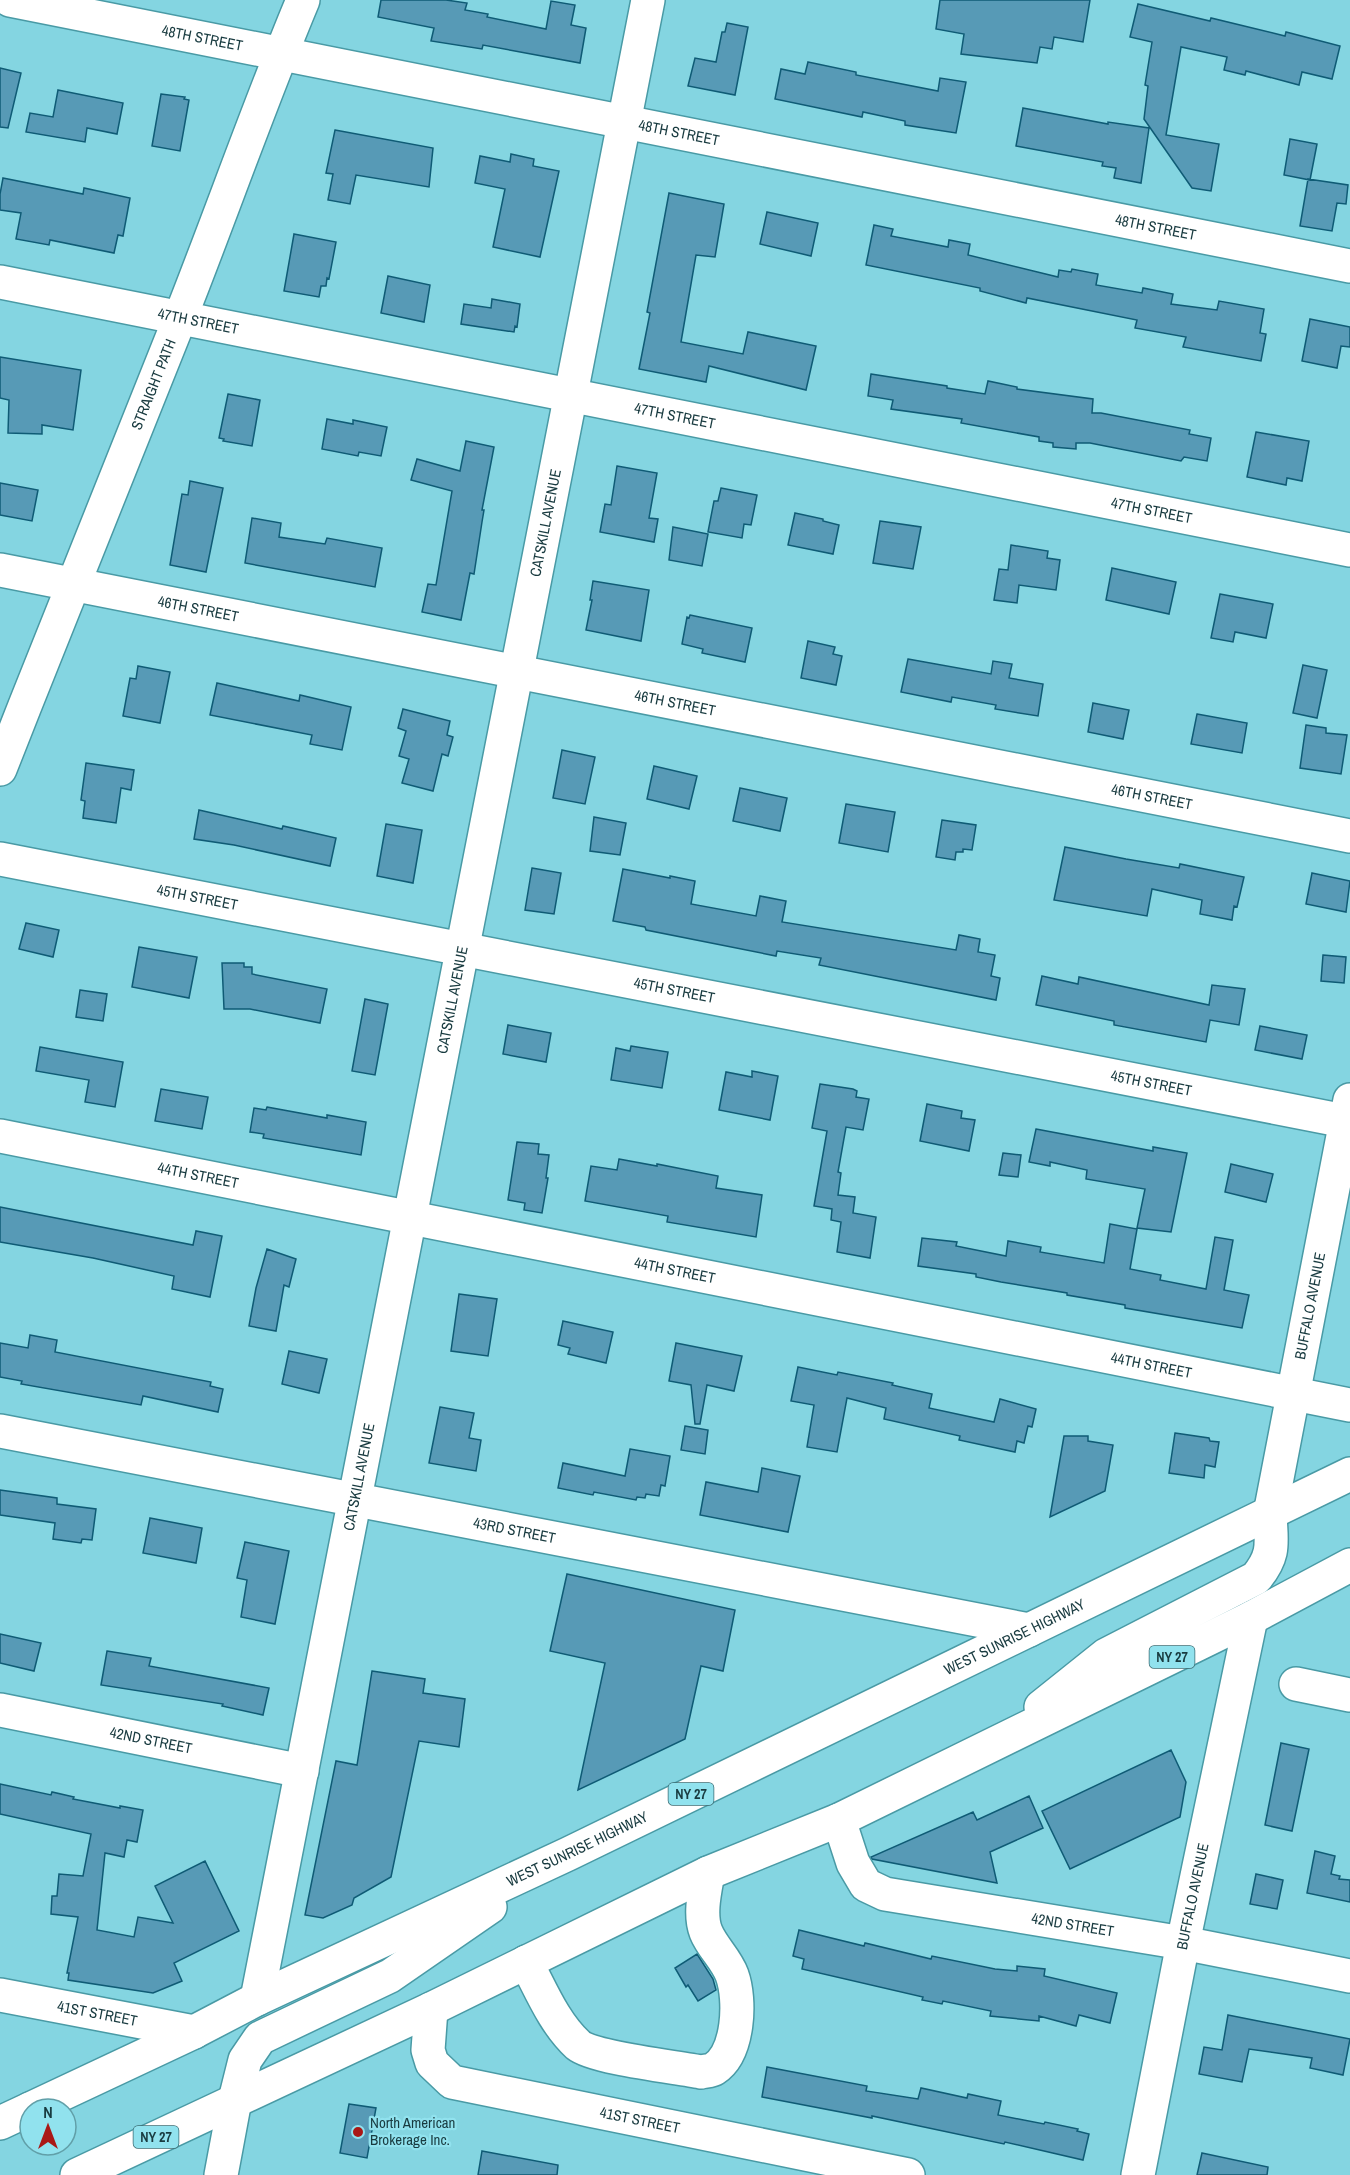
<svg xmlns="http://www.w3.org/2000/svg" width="1350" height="2175" font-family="'Archivo Narrow',sans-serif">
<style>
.building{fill:#579ab6;stroke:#0f5b75;stroke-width:1.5}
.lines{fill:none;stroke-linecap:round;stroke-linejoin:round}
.minor-casing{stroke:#499aa5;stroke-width:36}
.major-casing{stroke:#499aa5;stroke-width:36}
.highway-casing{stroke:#499aa5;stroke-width:36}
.minor{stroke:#fff;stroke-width:33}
.major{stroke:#fff;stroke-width:33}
.highway{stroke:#fff;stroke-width:33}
.poi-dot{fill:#aa1816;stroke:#91e2ee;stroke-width:2}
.labels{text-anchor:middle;stroke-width:4.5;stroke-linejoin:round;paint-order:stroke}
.shield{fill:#91e2ee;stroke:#3d6d74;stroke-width:1.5}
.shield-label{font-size:14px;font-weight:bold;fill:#193b40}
.street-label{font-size:15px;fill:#193b40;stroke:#91e2ee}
.poi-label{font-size:15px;fill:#193b40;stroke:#91e2ee;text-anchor:start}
</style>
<rect width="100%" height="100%" fill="#84d5e1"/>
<path class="building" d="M381 0H446L467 3 465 10 488 14 487 17 546 29 551 1 575 5 571 25 586 28 580 63 483 45 482 49 431 41 434 28 378 17Z
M940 0H1090L1083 42 1054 37 1052 49 1040 47 1037 63 961 54 964 34 936 29Z
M1138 4 1210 21 1211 18 1285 36 1286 32 1340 46 1332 79 1302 72 1299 85 1246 71 1245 75 1224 70 1227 57 1181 47 1166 135 1219 144 1211 191 1192 188 1144 119 1148 86 1145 85 1152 42 1130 37Z
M727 23 748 27 735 95 688 86 695 58 716 62 722 32H725Z
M808 62 856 72V75L938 91 940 78 966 82 956 133 905 125V121L863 112 862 117 775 99 781 69 805 74Z
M0 68 21 73 8 128 0 127Z
M58 90 123 103 117 134 87 128 85 142 26 132 30 113 53 117Z
M161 94 185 97 184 99 189 100 180 151 152 146Z
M1023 108 1108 124V122L1149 128 1141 183 1114 178 1116 168 1102 166 1103 162 1016 146Z
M335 130 433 148 429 187 356 175 350 204 328 200 333 174 326 173Z
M1290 139 1317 144 1310 180 1284 175Z
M511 154 534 159 533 166 559 171 540 257 493 247 505 189 475 183 480 156 510 162Z
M3 178 83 194 84 188 130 198 123 236 118 235 114 253 50 240 49 245 16 239 21 213 0 210V194Z
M1308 179 1348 185 1346 204 1337 203 1332 231 1300 226Z
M669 193 724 204 715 257 696 255 681 342 743 354 748 332 816 346 806 390 709 366 706 382 639 369 650 313 647 312Z
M767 212 818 223 811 256 760 244Z
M874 225 893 229 891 236 948 247 949 240 970 244 968 255 1058 277 1059 270 1071 272 1072 269 1098 274 1096 285 1142 293 1143 288 1173 294 1171 304 1217 310 1219 301 1264 309 1260 333 1266 334 1261 361 1183 347 1186 337 1135 328 1137 320 1027 298 1026 303 980 291V288L866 265Z
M294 234 336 242 329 279 327 278 326 286H321L319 297 284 291Z
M388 276 430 285 424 322 381 313Z
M492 299 520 304 517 327 515 326 514 332 461 324 464 304 491 308Z
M1310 319 1350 327V347L1341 346 1337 368 1302 361Z
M0 357 81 370 73 430 42 425V434L8 433 9 400 0 398Z
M871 374 947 386V388L985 394 988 381 1017 387V389L1093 399 1092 413H1101L1190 430 1189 434 1211 438 1207 461 1184 457 1181 461 1090 443H1076V449L1053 447V443L1039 441V437L961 423 962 419 891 409 893 400 868 396Z
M228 394 260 400 252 446 223 441 224 439 219 438Z
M327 419 353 424V420L387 427 381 456 359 452 358 456 322 449Z
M1256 432 1309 441 1302 481 1287 478 1286 485 1247 477Z
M466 441 494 447 482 510H484L482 522 474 574 470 573 461 620 422 612 428 584 436 585 452 491 411 480 417 459 460 471Z
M617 466 657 473 649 518 658 519 654 542 600 532 605 504 611 505Z
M190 481 223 488 206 572 170 565 182 494 188 495Z
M0 483 38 490 32 521 0 515Z
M721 488 757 495 751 525 744 524 742 538 708 532 714 501H718Z
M795 513 823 519V521L839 525 833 554 788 545Z
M252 518 281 523 279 537 325 544 327 538 382 548 375 587 245 563Z
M880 521 921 527 913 569 873 563Z
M673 527 708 534 702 566 669 560Z
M1011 545 1048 551 1047 558 1060 560 1056 590 1019 585 1017 603 994 600 999 569 1008 570Z
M1112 568 1176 582 1169 614 1106 600Z
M593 581 649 590 641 641 586 630 592 600H590Z
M1220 594 1273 604 1266 638 1235 632 1233 642 1211 638Z
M690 615 752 628 745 662 702 653 703 649 682 644 687 617 689 618Z
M808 641 835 647 833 654 842 656 836 685 801 678Z
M908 659 991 674 993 661 1012 664 1009 678 1043 684 1038 716 995 709 996 705 952 697 951 702 901 692Z
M1303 665 1327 670 1317 718 1293 713Z
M138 666 170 672 160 723 123 716 130 678 136 679Z
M217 683 299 701 300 695 351 707 342 750 310 744 312 735 210 715Z
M1093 703 1129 710 1123 739 1088 732Z
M403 709 450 721 447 735 453 737 448 756 442 754 433 791 402 783 409 759 399 756 406 731 398 728Z
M1197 714 1247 723 1242 753 1191 744Z
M1306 725 1326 728V733L1347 735 1341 774 1300 768Z
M562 750 595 757 585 804 553 798Z
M86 763 134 770 131 790 121 788 116 823 83 818 85 801 81 800Z
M654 766 697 776 689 809 647 799Z
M740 788 787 798 780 831 733 821Z
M846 804 895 812 888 852 839 843Z
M199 810 282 829 283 826 336 838 330 866 234 845 194 839Z
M594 817 626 823 620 855 590 851Z
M942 820 976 825 972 850 963 849V852H956L955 860 936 857Z
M386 824 422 830 413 883 377 876Z
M1065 847 1126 859 1179 868 1180 864 1244 877 1237 907 1234 906 1232 920 1200 914 1202 900 1152 889 1147 916 1054 900Z
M532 868 561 873 554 914 525 910Z
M623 869 670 878V876L695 881 691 904 756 916 760 896 786 901 782 922 956 950 959 935 980 939 978 952 995 955 991 976 1000 978 996 1000 819 965 821 958 777 951 776 956 646 930 645 927 613 921Z
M1312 873 1350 881 1346 912 1306 904Z
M26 923 59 930 53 957 19 949Z
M139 947 197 957 189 998 132 987Z
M1323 955 1346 957 1344 983 1321 981Z
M222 963H244V967H252V974L327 989 320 1023 250 1009H224Z
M1042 976 1078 984 1079 977 1209 1005 1212 985 1245 989 1239 1025 1210 1020 1206 1042 1114 1025V1021L1036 1005Z
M80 990 107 994 103 1021 76 1017Z
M365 999 388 1004 375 1075 352 1071Z
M508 1025 551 1033 546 1062 503 1054Z
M1260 1026 1307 1035 1302 1059 1255 1050Z
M631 1046 668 1052 662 1088 611 1080 616 1048 630 1051Z
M40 1047 123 1062 115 1107 85 1102 89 1080 36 1071Z
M752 1071 778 1076 770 1120 719 1110 726 1072 752 1077Z
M820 1084 853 1089 857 1091 856 1097 869 1099 863 1130 846 1127 838 1172 841 1173 838 1195 855 1197 853 1213 876 1217 870 1258 837 1252 841 1222 831 1220 832 1209 814 1206 827 1131 812 1128Z
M161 1089 208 1097 202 1129 155 1121Z
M927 1104 962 1111 961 1118 975 1120 969 1151 920 1141Z
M267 1107 327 1118V1115L366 1122 361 1155 263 1138 264 1134 250 1132 254 1108 266 1110Z
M1036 1129 1153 1151V1147L1187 1153 1171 1232 1137 1228 1145 1189 1086 1179 1087 1170 1050 1162V1166L1029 1162Z
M517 1142 539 1144 538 1154 549 1155 546 1178H548L542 1213 524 1210 525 1203 508 1200Z
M1003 1153 1021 1155 1018 1177 999 1175Z
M619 1159 657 1166V1164L718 1176 716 1188 762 1195 756 1237 667 1222 668 1216 585 1201 591 1166 617 1170Z
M1231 1164 1273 1174 1266 1202 1225 1192Z
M0 1207 193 1245 196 1231 222 1236 210 1297 172 1289 174 1276 93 1258 0 1242Z
M1110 1224 1137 1229 1130 1269 1161 1275 1160 1280 1206 1289 1215 1237 1233 1240 1224 1290 1249 1295 1242 1328 1125 1308V1305L1067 1295V1293L1001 1282 976 1277V1274L918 1266 922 1238 957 1242 956 1246 1006 1256 1008 1241 1041 1247 1040 1252 1104 1263Z
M267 1249 296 1259 289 1287 284 1285 276 1331 249 1326 256 1288Z
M459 1294 497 1299 488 1356 451 1351Z
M563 1321 613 1332 606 1363 568 1354 570 1348 558 1345Z
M30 1335 57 1340 55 1352 211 1382 210 1386 223 1389 218 1412 143 1396 141 1405 21 1384 22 1381 0 1377V1343L28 1348Z
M676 1343 742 1356 734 1391 707 1385 700 1424H695L691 1385 669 1381Z
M289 1351 327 1359 319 1393 282 1384Z
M798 1367 837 1375 838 1372 893 1383 892 1385 932 1394 929 1408 994 1422 1000 1399 1036 1409 1032 1427 1028 1426 1024 1443 1017 1441 1015 1452 959 1440 960 1436 884 1419 886 1408 847 1398 837 1452 807 1447 814 1405 791 1401Z
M440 1407 474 1413 469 1438 481 1440 476 1471 429 1463Z
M685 1426 708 1430 705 1454 681 1450Z
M1175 1433 1209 1438 1210 1441 1219 1442 1215 1467 1205 1465 1204 1478 1169 1473Z
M1064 1436H1088V1441L1113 1445 1105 1491 1050 1517Z
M630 1449 670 1456 665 1486 661 1485 659 1496 646 1494 645 1498 637 1497 636 1500 594 1492 593 1495 558 1488 563 1463 625 1476Z
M762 1468 800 1476 788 1532 700 1515 706 1482 758 1492Z
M0 1490 57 1498V1504L96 1509 92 1540 82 1539 81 1543 53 1539 55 1523 0 1515Z
M150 1518 202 1528 196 1563 143 1553Z
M245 1542 289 1551 275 1624 241 1617 247 1580 237 1578Z
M567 1574 735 1610 723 1671 701 1666 685 1739 578 1790 605 1663 550 1651Z
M0 1634 41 1643 34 1671 0 1663Z
M107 1651 151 1658 149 1666 269 1688 263 1715 222 1706 223 1704 101 1685Z
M372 1671 425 1679 423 1693 465 1699 459 1747 419 1741 391 1877 354 1898 352 1905 323 1918 305 1915 336 1761 357 1765Z
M1281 1743 1309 1749 1292 1831 1265 1825Z
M1171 1750 1186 1782 1180 1817 1070 1869 1042 1811Z
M0 1784 51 1795 52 1792 74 1797 73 1799 120 1808V1806L143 1810 137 1842 127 1840 124 1857 105 1853 97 1930 134 1937 138 1917 173 1923 155 1886 205 1861 239 1931 174 1963 182 1981 153 1993 68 1980 69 1973H67L78 1917 51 1914 52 1896H57L59 1874 83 1876 91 1834 0 1814Z
M1029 1796 1043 1828 990 1852 997 1883 872 1859 871 1857 973 1812 977 1820Z
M1315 1851 1335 1856 1331 1874 1340 1876 1339 1879 1350 1880V1902L1307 1893Z
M1256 1874 1283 1880 1277 1909 1250 1904Z
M799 1930 864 1946 865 1943 931 1959 932 1956 995 1969 1017 1971V1966L1045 1969 1044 1976 1117 1993 1110 2023 1079 2015 1076 2026 1039 2016V2021L990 2016 991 2011 943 2001 942 2004 922 2000 923 1997 802 1969 804 1959 793 1956Z
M697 1954 713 1979 716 1990 698 2001 688 1985 686 1987 675 1968Z
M1228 2015 1350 2039 1343 2075 1310 2068 1312 2058 1249 2049 1242 2082 1199 2074 1204 2047 1222 2050Z
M767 2067 867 2086 866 2091 918 2099 921 2088 967 2098 968 2094 1001 2101 998 2115 1044 2124 1045 2122 1078 2129 1077 2131 1089 2134 1083 2160 1005 2142 1004 2144 872 2116V2118L762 2097Z
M349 2104 376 2108 367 2158 340 2153Z
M482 2151 558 2165 557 2175H478Z
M1202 2153 1268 2167 1267 2175H1197Z"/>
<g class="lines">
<defs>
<g id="minor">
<path id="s1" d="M10 0 1350 266"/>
<path id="s2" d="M0 282 1350 550"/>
<path id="s3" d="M0 570 1350 836"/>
<path id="s4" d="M0 859 1350 1122"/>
<path id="s5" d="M0 1136 1350 1405"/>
<path id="s6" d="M0 1431 1029 1630"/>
<path id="s7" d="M1270 1514 1350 1100"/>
<path d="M1296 1684 1350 1695"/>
<path id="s8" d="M0 1710 302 1771"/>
<path id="s9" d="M839 1820 853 1863 866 1885 885 1894 1183 1943 1350 1976"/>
<path d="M526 1962C541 1990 554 2023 578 2045 594 2058 676 2067 701 2072 704 2071 711 2071 714 2069 739 2053 741 2000 732 1975 726 1959 712 1947 706 1932 699 1915 705 1890 708 1873"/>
<path id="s10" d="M0 1995 194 2032"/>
<path id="s11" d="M257 1999 648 0"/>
<path id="s12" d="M431 2009 428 2050 432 2063 452 2082 908 2175"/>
<path d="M221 2175 235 2100"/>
<path id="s13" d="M1138 2175 1183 1943 1251 1618"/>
</g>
<g id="major">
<path id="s14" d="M0 769C59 618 121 468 180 318 222 212 259 105 303 0"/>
</g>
<g id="highway">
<path d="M1041 1707 1106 1655 1256 1578C1276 1554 1271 1542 1270 1514"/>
<path d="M235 2100 245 2060 260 2038 390 1976 490 1907"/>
<path id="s15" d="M30 2109 194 2032 257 1999 568 1854 1350 1474"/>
<path d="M0 2123 30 2109"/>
<path d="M77 2175 431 2009 708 1873 839 1820 1251 1618 1350 1565"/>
</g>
</defs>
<use href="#minor" class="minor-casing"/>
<use href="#major" class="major-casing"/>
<use href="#highway" class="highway-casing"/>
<use href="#minor" class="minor"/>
<use href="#major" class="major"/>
<use href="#highway" class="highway"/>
</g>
<circle class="poi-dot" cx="358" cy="2132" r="6"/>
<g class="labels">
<g class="shield">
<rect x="1149.5" y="1646" width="45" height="22" rx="4.5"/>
<rect x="668.5" y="1783" width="45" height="22" rx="4.5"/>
<rect x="133.5" y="2126" width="45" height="22" rx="4.5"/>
</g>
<g class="shield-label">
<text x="1172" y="1662">NY 27</text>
<text x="691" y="1799">NY 27</text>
<text x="156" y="2142">NY 27</text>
</g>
<g class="street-label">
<text dy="5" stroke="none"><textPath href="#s1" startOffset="196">48TH STREET</textPath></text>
<text dy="5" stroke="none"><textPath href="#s1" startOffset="682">48TH STREET</textPath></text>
<text dy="5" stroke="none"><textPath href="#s1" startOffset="1168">48TH STREET</textPath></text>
<text dy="5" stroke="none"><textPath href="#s2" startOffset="202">47TH STREET</textPath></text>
<text dy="5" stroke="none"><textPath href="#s14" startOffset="414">STRAIGHT PATH</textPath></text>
<text dy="5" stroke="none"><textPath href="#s2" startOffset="688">47TH STREET</textPath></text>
<text dy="5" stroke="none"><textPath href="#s2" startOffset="1174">47TH STREET</textPath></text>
<text dy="5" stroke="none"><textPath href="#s11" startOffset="1504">CATSKILL AVENUE</textPath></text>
<text dy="5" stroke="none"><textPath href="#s3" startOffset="202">46TH STREET</textPath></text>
<text dy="5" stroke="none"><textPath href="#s3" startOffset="688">46TH STREET</textPath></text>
<text dy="5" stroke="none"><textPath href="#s3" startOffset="1174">46TH STREET</textPath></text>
<text dy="5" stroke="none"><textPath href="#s4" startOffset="201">45TH STREET</textPath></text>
<text dy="5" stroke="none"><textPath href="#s4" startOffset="687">45TH STREET</textPath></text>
<text dy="5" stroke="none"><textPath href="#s11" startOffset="1018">CATSKILL AVENUE</textPath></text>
<text dy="5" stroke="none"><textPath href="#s4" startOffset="1173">45TH STREET</textPath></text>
<text dy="5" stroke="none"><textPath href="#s5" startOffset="202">44TH STREET</textPath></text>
<text dy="5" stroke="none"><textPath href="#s5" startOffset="688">44TH STREET</textPath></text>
<text dy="5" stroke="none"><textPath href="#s7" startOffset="212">BUFFALO AVENUE</textPath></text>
<text dy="5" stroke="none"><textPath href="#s5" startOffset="1174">44TH STREET</textPath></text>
<text dy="5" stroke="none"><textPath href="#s11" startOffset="532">CATSKILL AVENUE</textPath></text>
<text dy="5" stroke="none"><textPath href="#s6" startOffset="524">43RD STREET</textPath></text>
<text dy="5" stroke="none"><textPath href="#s15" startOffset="1092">WEST SUNRISE HIGHWAY</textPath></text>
<text dy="5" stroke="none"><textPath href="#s8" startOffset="154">42ND STREET</textPath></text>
<text dy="5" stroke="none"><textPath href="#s15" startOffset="606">WEST SUNRISE HIGHWAY</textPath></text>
<text dy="5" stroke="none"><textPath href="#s13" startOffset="284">BUFFALO AVENUE</textPath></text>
<text dy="5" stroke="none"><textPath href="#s9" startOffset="282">42ND STREET</textPath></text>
<text dy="5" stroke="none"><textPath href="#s10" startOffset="99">41ST STREET</textPath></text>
<text dy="5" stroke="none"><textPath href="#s12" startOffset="274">41ST STREET</textPath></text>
</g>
<g class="poi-label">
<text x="370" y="2128">North American<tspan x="370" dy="17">Brokerage Inc.</tspan></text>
</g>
</g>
<g transform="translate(48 2127)"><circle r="28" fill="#91e2ee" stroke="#619fa8" stroke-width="1.5"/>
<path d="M0-4.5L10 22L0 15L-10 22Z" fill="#aa1816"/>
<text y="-9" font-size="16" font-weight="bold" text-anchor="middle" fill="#193b40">N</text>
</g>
</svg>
